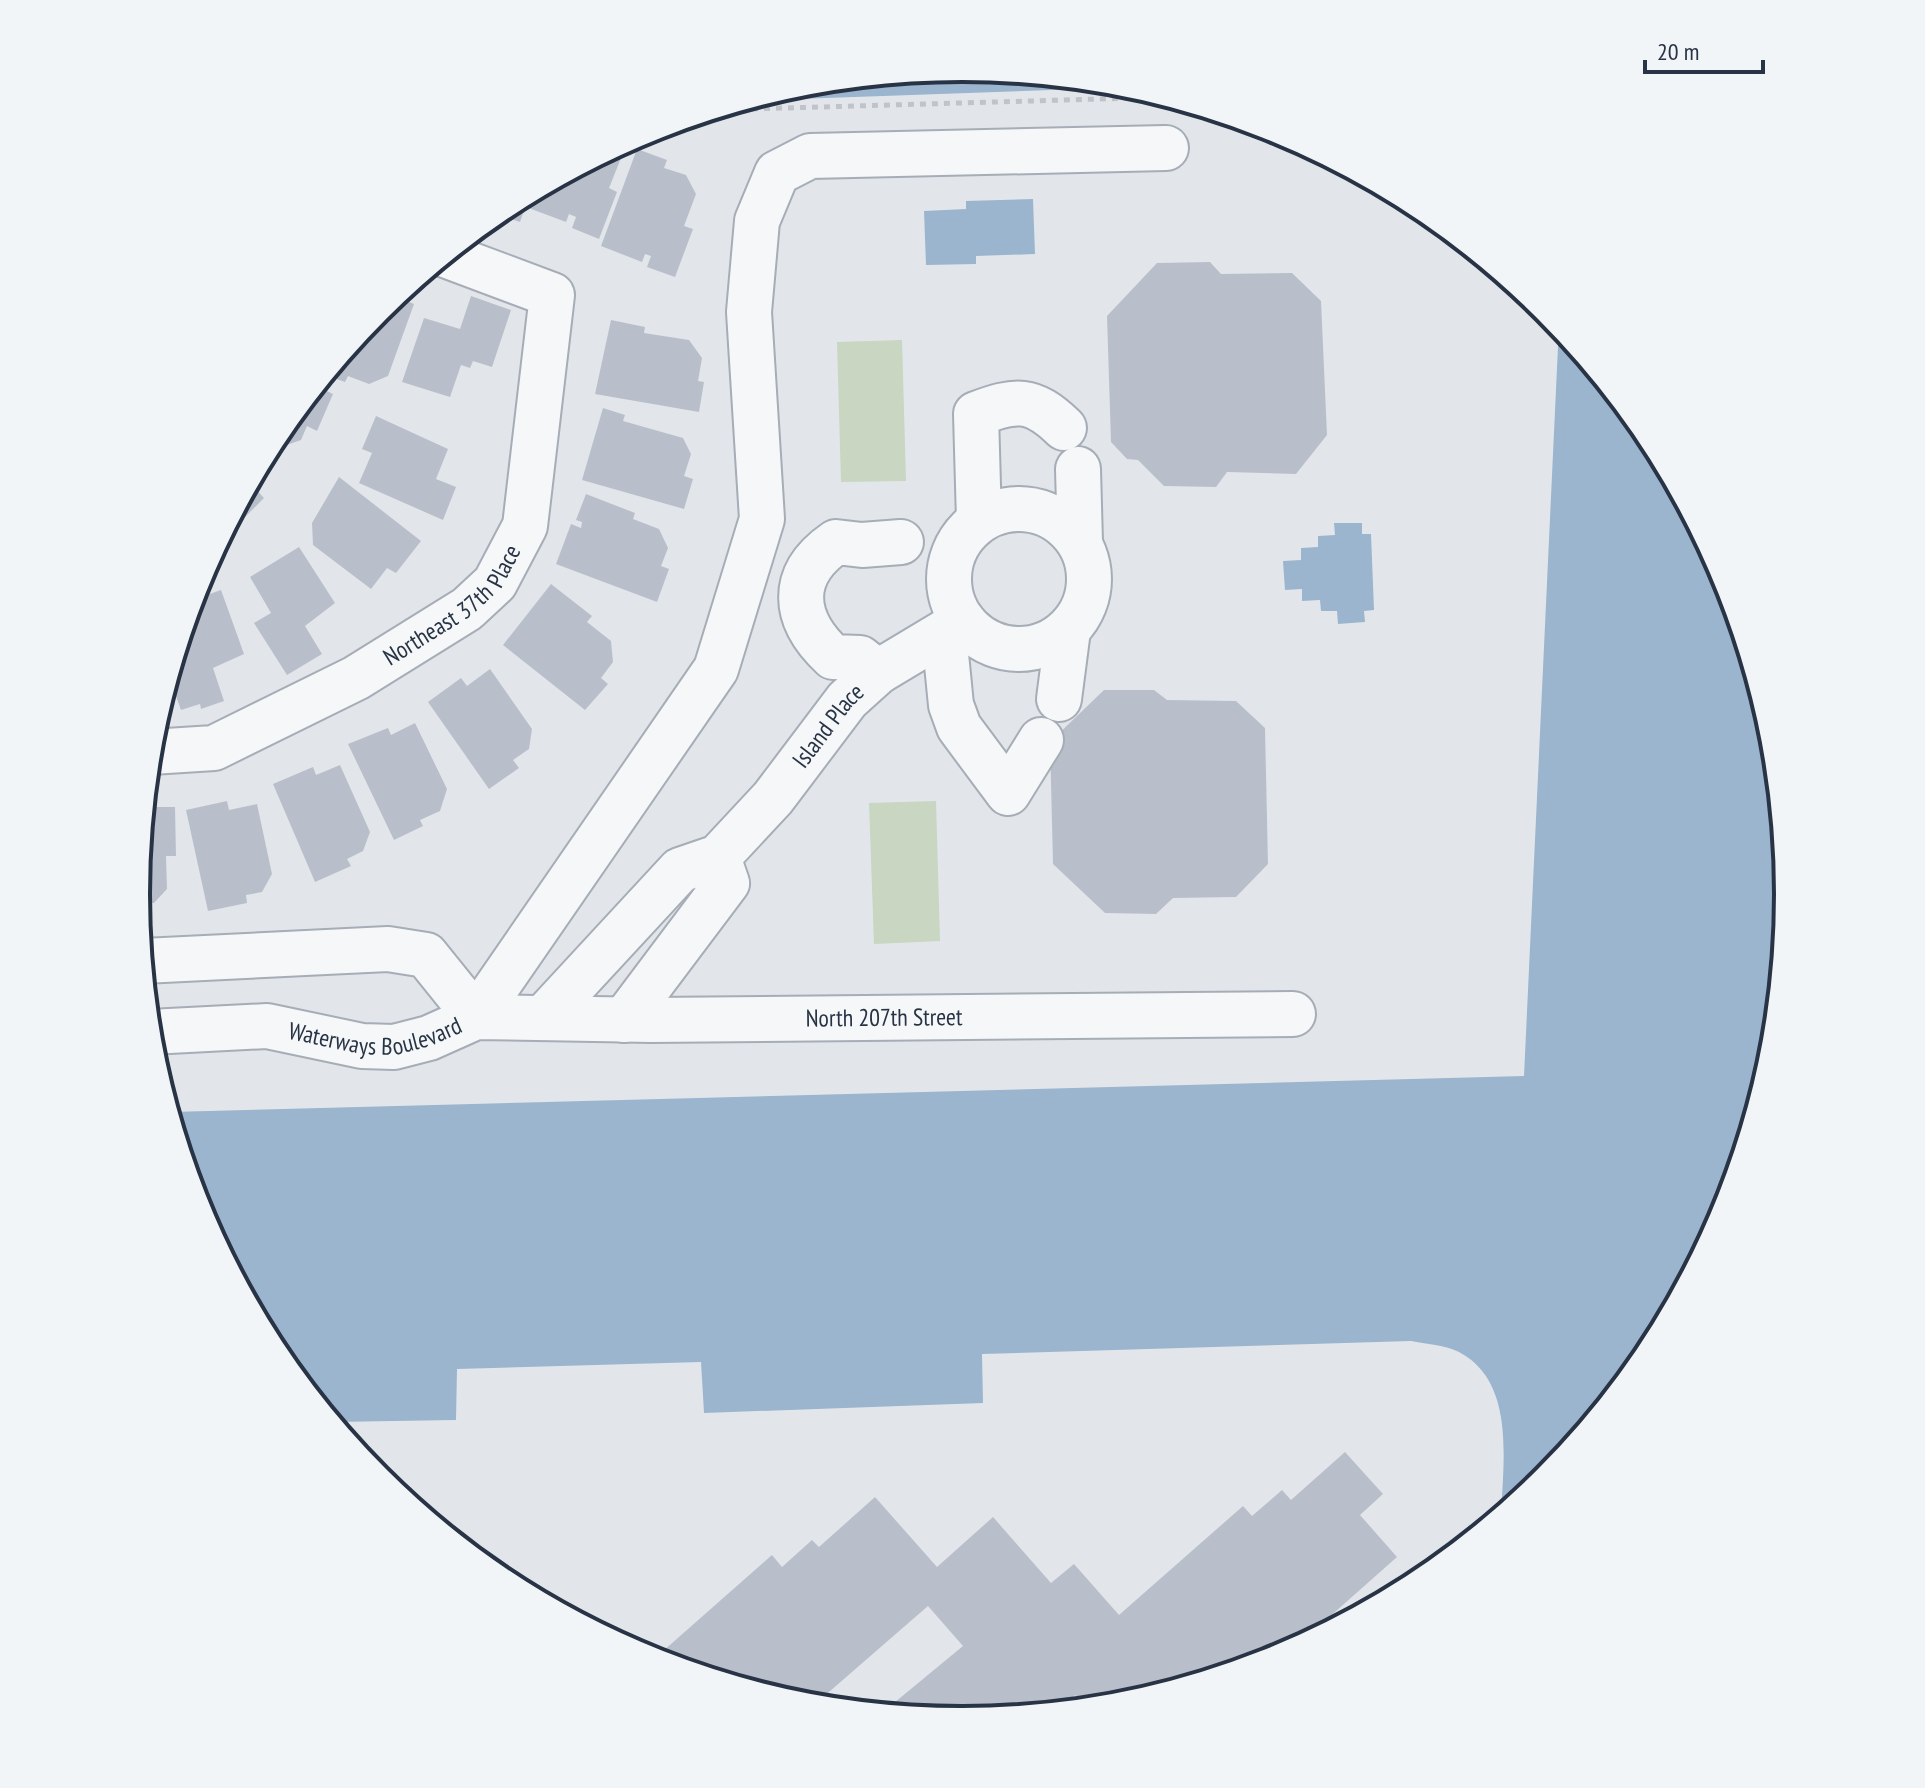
<svg xmlns="http://www.w3.org/2000/svg" width="1925" height="1788" font-family="'PT Sans Narrow',sans-serif">
<style>
.pitch{fill:#c8d6c2}
.water{fill:#9bb5ce}
.building{fill:#b9bfca}
.lines{fill:none;stroke-linecap:round;stroke-linejoin:round}
.minor-casing{stroke:#a6adb6;stroke-width:48}
.path{stroke:#c0c4ca;stroke-width:5;stroke-dasharray:6 6;stroke-linecap:butt}
.minor{stroke:#f5f7f9;stroke-width:44}
.labels{text-anchor:middle;stroke-width:6;stroke-linejoin:round;paint-order:stroke}
.street-label{font-size:24px;fill:#283445;stroke:#f2f5f8}
.rim{fill:none;stroke:#283445;stroke-width:4}
</style>
<rect width="100%" height="100%" fill="#e2e6eb"/>
<path class="pitch" d="M902 340 906 481 841 482 837 342Z
M936 801 940 941 874 944 869 803Z"/>
<path class="water" d="M963 68 1135 87 744 101 802 84Z
M1033 199 1035 254 976 256V264L926 265 924 211 966 209V201Z
M1559 325 1650 435 1726 578 1773 733 1788 894 1773 1056 1725 1211 1649 1353 1546 1478 1501 1516C1503 1462 1516 1382 1459 1352 1446 1345 1425 1344 1411 1341L982 1354 983 1403 704 1413 701 1362 457 1369 456 1420 333 1422 275 1353 199 1210 170 1112 1524 1076Z
M1334 523H1362V534H1371L1374 610 1364 611 1365 622 1338 624 1337 611H1321L1320 600 1302 601V589L1285 590 1283 561 1301 560V548L1318 547V536L1335 535Z"/>
<path class="building" d="M616 147 621 158 609 188 617 192 599 239 572 228 576 217 569 214 566 222 526 207 532 192Z
M637 149 667 160 664 168 686 175 696 194 684 226 693 229 675 277 647 267 651 256 645 254 642 262 601 246Z
M530 193 520 222 496 214 504 207Z
M1210 262 1221 274 1292 273 1321 301 1327 435 1296 474 1227 472 1216 487 1164 486 1138 460 1127 459 1111 442 1107 316 1157 263Z
M395 296 414 304 388 376 369 384 348 376 345 382 325 375 379 310Z
M471 296 511 310 492 367 473 361 470 368 461 365 450 397 402 382 424 318 460 329Z
M611 320 645 327 644 333 689 340 702 358 698 381 704 382 699 412 595 394Z
M316 386 333 394 317 431 307 426 301 440 281 447 272 443Z
M603 408 625 415 623 421 683 438 691 454 684 476 693 479 684 509 582 480Z
M376 416 448 449 436 479 456 487 443 520 359 483 372 453 362 449Z
M339 477 421 541 396 573 387 568 371 589 313 545 312 523Z
M250 483 264 498 243 519 238 513 231 520Z
M586 494 635 513 633 519 659 529 668 548 661 566 669 569 657 602 556 564 571 524 581 528 582 522 576 520Z
M299 547 335 603 305 626 322 654 287 675 254 623 271 613 250 577Z
M551 584 592 616 587 622 611 641 613 662 601 678 608 684 585 710 503 645Z
M221 590 244 654 213 668 224 701 201 709 200 704 181 710 169 677 177 651 182 650 180 643 193 600Z
M490 669 532 729 529 749 513 760 519 768 489 789 428 702 461 678 467 686Z
M1104 690H1154L1167 700 1236 701 1265 728 1268 864 1236 897 1173 898 1156 914 1105 913 1053 864 1050 742Z
M415 723 447 789 440 811 420 820 423 826 394 840 348 744 388 728 391 735Z
M340 765 370 832 363 851 347 859 351 866 315 882 273 784 313 767 316 775Z
M227 801 229 810 257 804 272 874 262 892 246 895 247 903 208 911 186 810Z
M146 807H175L176 856H166L167 889 154 903H137Z
M1345 1452 1383 1494 1360 1515 1397 1557 1291 1651 1123 1704 1087 1708 1075 1695 1058 1711 962 1720 883 1712 963 1646 928 1606 814 1705 654 1659 772 1555 782 1567 812 1540 819 1547 875 1497 937 1567 993 1517 1051 1583 1074 1564 1119 1615 1243 1506 1252 1516 1282 1490 1291 1500Z"/>
<g class="lines">
<defs>
<g id="minor">
<path d="M1078 469 1080 542"/>
<circle cx="1019" cy="579" r="70"/>
<path d="M979 521 976 414C1016 399 1032 397 1064 428"/>
<path d="M944 634 951 705 959 727 1008 793 1041 740"/>
<path d="M878 672 860 658 833 657C792 619 788 575 836 542L862 545 901 542"/>
<path d="M1059 699 1068 630"/>
<path id="s1" d="M151 752 214 748 356 678 467 609 495 583 525 526 552 295 445 255"/>
<path d="M143 961 388 949 426 955 476 1017"/>
<path d="M476 1017 716 669 762 519 749 312 757 221 777 173 810 156 1166 148"/>
<path id="s2" d="M544 1017 680 870 718 857 773 798 847 700 878 672 963 621"/>
<path d="M624 1020 727 883 718 857"/>
<path id="s3" d="M150 1032 267 1026 362 1046 394 1047 429 1038 476 1017 651 1020 1293 1014"/>
</g>
</defs>
<use href="#minor" class="minor-casing"/>
<path class="path" d="M716 110 1169 97"/>
<use href="#minor" class="minor"/>
</g>
<g class="labels">
<g class="street-label">
<text dy="8" stroke="none"><textPath href="#s1" startOffset="344">Northeast 37th Place</textPath></text>
<text dy="8" stroke="none"><textPath href="#s2" startOffset="412">Island Place</textPath></text>
<text dy="8" stroke="none"><textPath href="#s3" startOffset="742">North 207th Street</textPath></text>
<text dy="8" stroke="none"><textPath href="#s3" startOffset="228">Waterways Boulevard</textPath></text>
</g>
</g>
<path d="M0 0H1925V1788H0ZM150 894a812 812 0 1 1 1624 0a812 812 0 1 1-1624 0Z" fill="#f2f5f8" fill-rule="evenodd"/>
<path class="rim" d="M150 894a812 812 0 1 1 1624 0a812 812 0 1 1-1624 0Z"/>
<path d="M1645 60v12h118v-12" fill="none" stroke="#283445" stroke-width="4"/>
<text x="1657" y="60" font-size="24" fill="#283445" stroke="#f2f5f8" stroke-width="6" paint-order="stroke">20 m</text>
</svg>
